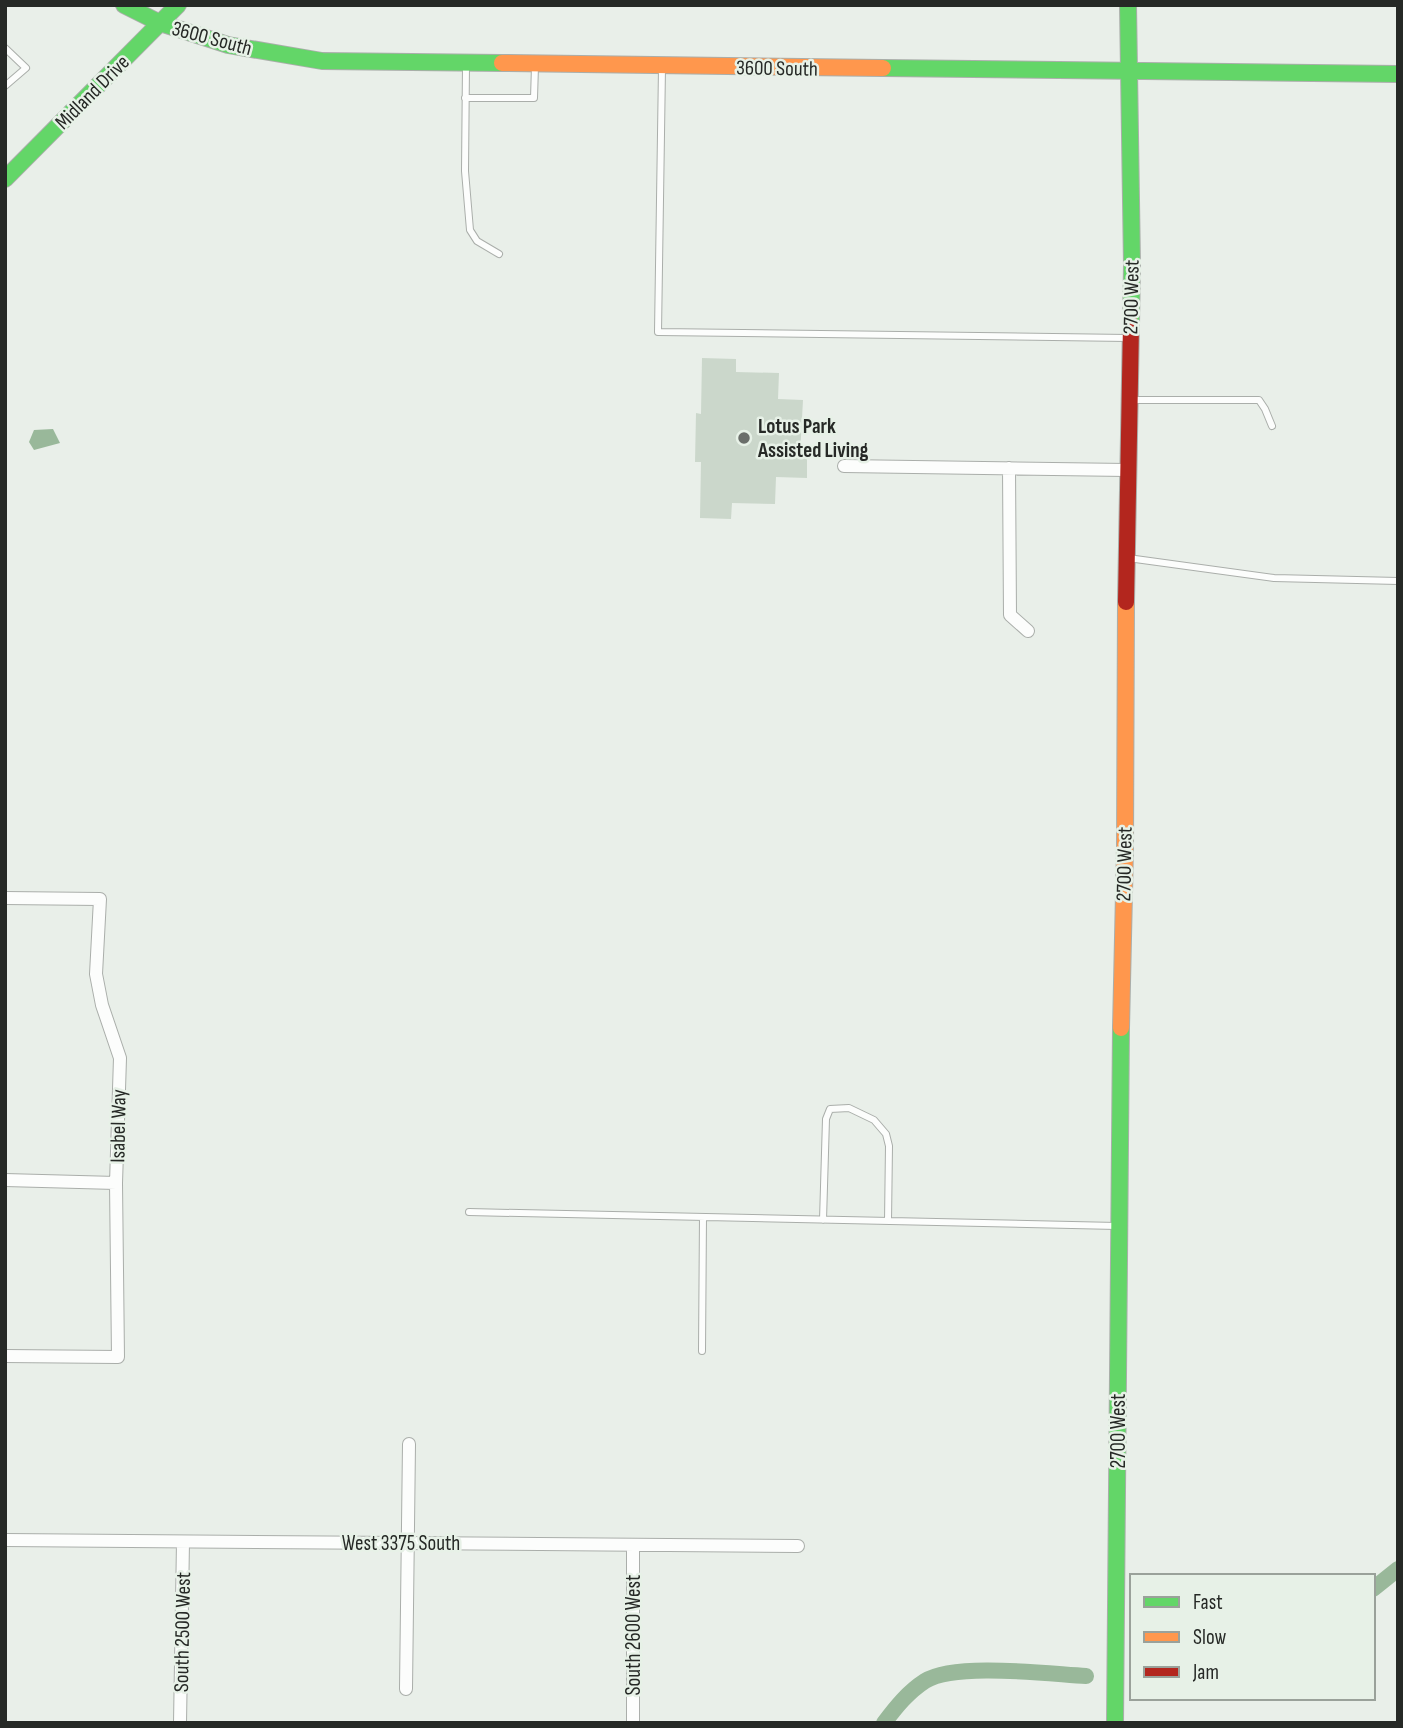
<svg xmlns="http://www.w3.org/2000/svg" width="1403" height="1728" font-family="'Sofia Sans Condensed',sans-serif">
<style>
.water{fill:#99b89a}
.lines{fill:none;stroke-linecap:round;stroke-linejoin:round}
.canal{stroke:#99b89a;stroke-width:16}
.building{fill:#cbd7cb}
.lane-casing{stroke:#aaaeaa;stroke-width:8}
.street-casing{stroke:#aaaeaa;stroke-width:14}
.fast-casing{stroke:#aaaeaa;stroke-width:18}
.slow-casing{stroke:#aaaeaa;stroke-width:18}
.jam-casing{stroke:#aaaeaa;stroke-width:18}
.lane{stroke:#fcfdfc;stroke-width:6}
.street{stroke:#fcfdfc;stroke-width:12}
.fast{stroke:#63d668;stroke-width:16}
.slow{stroke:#ff974d;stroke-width:16}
.jam{stroke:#b3261e;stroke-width:16}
.poi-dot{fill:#6a6e6a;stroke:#e7f1e7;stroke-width:2.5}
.labels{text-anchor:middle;stroke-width:5;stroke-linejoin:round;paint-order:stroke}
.street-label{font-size:21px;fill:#262926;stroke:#e7f1e7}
.poi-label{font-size:21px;font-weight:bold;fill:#262926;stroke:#e7f1e7;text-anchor:start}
</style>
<rect width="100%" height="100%" fill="#e9efe9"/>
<path class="water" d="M53 429 60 443 34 450 29 442 34 430Z"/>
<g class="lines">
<path class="canal" d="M1373 1589 1398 1569
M884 1723C896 1707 908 1692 925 1681 955 1662 1049 1674 1086 1676"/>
</g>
<path class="building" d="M702 358 736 359V372L779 373 778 399 803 400 800 455H807V478L776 477 775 504 732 503 731 519 700 518 701 462H695L696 413 701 414Z"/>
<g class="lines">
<defs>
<path id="lane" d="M5 48 26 68 5 86
M466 65 465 171 470 230 477 241 499 254
M662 68 658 332 1128 338
M465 98H534L535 66
M1131 400H1259L1265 409 1272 426
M1128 558 1274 578 1398 581
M469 1212 1117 1226
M823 1220 826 1119 830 1109 849 1108 874 1120 886 1134 889 1146 888 1221
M702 1351 703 1217"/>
<path id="street" d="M844 466 1127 470
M1009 468 1010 615 1028 631
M5 898 100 899 96 974 102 1005 120 1058 116 1183 118 1357 5 1356
M5 1180 116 1183
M5 1540 798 1546
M406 1689 409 1444
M180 1723 183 1542
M633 1723V1546"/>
<path id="fast" d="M124 5 160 23 178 5
M1128 5 1132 265 1131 324
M883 68 1398 74
M5 179 160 23 228 45 322 61 502 63
M1115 1723 1121 1028"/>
<path id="slow" d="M502 63 883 68
M1121 1028 1125 848 1126 602"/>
<path id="jam" d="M1126 602 1131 324"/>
</defs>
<use href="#lane" class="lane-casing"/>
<use href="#street" class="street-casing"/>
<use href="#fast" class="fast-casing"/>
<use href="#slow" class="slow-casing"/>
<use href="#jam" class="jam-casing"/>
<use href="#lane" class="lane"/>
<use href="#street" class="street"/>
<use href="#fast" class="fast"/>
<use href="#slow" class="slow"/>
<use href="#jam" class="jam"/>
</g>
<circle class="poi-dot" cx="744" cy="438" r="7"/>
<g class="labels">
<g class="street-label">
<text transform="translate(212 38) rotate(15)" y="7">3600 South</text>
<text transform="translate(777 68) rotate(1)" y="7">3600 South</text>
<text transform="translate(92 92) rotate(-45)" y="7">Midland Drive</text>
<text transform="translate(1131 297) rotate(-89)" y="7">2700 West</text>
<text transform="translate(1124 864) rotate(-89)" y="7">2700 West</text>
<text transform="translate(118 1126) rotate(-89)" y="7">Isabel Way</text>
<text transform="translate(1118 1431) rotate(-90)" y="7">2700 West</text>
<text x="401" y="1550">West 3375 South</text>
<text transform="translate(182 1632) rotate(-89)" y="7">South 2500 West</text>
<text transform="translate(633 1635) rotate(-90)" y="7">South 2600 West</text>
</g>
<g class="poi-label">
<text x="758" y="433">Lotus Park<tspan x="758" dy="24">Assisted Living</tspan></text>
</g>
</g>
<rect width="1403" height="1728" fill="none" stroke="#262926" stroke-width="14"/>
<rect x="1130" y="1574" width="245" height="126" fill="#e7f1e7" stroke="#9aa19a" stroke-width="2"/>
<rect x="1144" y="1597" width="35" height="10" fill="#63d668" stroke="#9aa19a" stroke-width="2"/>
<text x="1193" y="1609" font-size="21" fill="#262926">Fast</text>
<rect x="1144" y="1632" width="35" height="10" fill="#ff974d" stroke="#9aa19a" stroke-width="2"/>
<text x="1193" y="1644" font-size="21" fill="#262926">Slow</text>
<rect x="1144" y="1667" width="35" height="10" fill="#b3261e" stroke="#9aa19a" stroke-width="2"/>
<text x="1193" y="1679" font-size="21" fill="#262926">Jam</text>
</svg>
